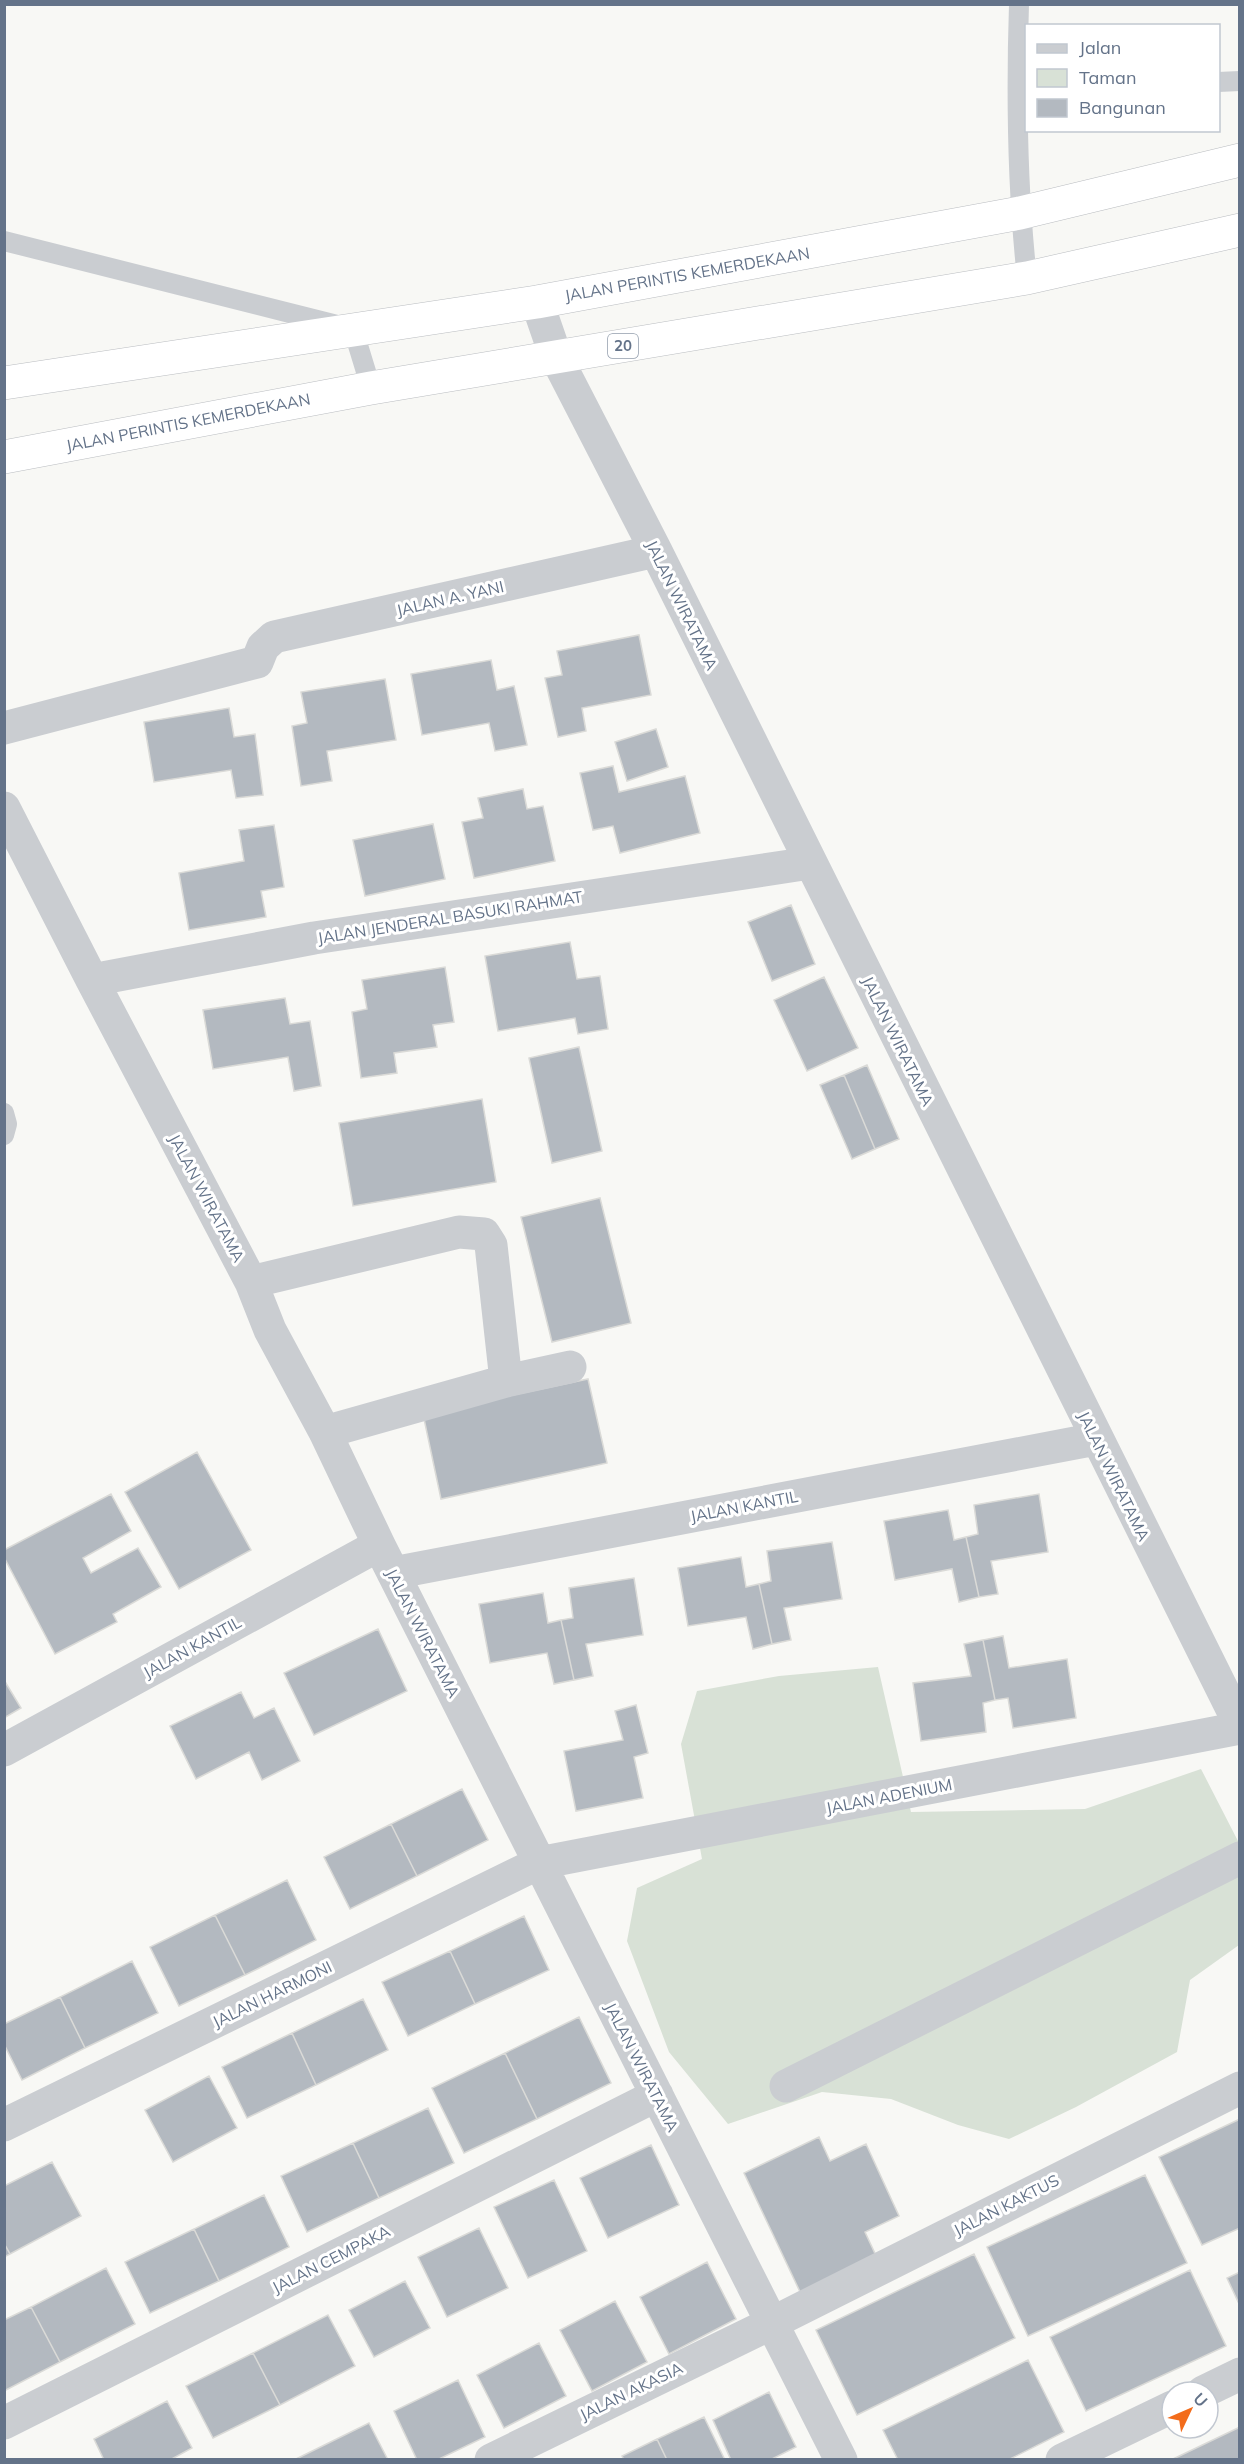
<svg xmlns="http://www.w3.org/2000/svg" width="1244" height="2464" font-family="Mulish,sans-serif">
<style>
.green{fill:#d8e1d6}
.building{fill:#b3b9c0;stroke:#dadad7;stroke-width:1.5}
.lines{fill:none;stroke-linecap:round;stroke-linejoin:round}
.trunk-casing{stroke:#babdc1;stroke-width:34}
.service{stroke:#cacdd1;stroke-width:20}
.minor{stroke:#cacdd1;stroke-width:33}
.trunk{stroke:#fff;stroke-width:33}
.labels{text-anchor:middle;stroke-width:6;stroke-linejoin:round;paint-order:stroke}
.shield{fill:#fff;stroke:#929dac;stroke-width:1.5}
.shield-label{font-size:15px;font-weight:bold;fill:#647389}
.street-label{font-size:16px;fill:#647389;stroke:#fff}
</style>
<rect width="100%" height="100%" fill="#f8f8f5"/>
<path class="green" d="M878 1667 911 1812 1085 1809 1201 1769 1239 1843V1945L1190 1980 1177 2052 1076 2107 1009 2139 958 2125 891 2099 822 2092 728 2124 669 2052 627 1941 637 1888 702 1859 681 1744 697 1691 779 1676Z"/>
<path class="building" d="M639 635 651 695 582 708 586 731 558 737 545 678 562 675 557 651Z
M491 660 497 690 514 686 527 745 495 751 489 723 422 735 411 674Z
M385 679 396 740 327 751 332 781 301 786 292 726 307 723 301 692Z
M229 708 234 737 255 734 263 795 236 798 231 770 154 782 144 722Z
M656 729 668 767 627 781 615 742Z
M613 766 619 792 685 776 700 833 620 853 613 826 593 830 580 773Z
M523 789 527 809 543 806 555 861 474 878 462 822 483 818 478 798Z
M433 824 445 879 365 896 353 840Z
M274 825 284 887 261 891 266 917 189 930 179 873 244 861 239 830Z
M791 905 815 964 772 981 748 922Z
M570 942 577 979 600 976 608 1029 578 1034 575 1018 498 1031 485 956Z
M445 967 454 1022 433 1025 437 1047 394 1053 397 1073 361 1078 352 1012 367 1009 362 980Z
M824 977 858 1048 807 1071 774 1000Z
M285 998 290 1024 310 1021 321 1086 294 1091 288 1057 213 1069 203 1010Z
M579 1047 602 1151 552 1163 529 1058Z
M867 1065 899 1139 875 1149 844 1075Z
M844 1075 875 1149 852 1159 820 1085Z
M482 1099 496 1182 353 1206 339 1123Z
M600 1198 631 1323 552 1342 521 1217Z
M588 1379 607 1463 441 1499 423 1414Z
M197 1452 251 1550 179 1589 125 1492Z
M111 1494 131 1531 83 1558 91 1573 138 1548 161 1587 113 1614 117 1622 55 1654 4 1557V1550Z
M1039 1494 1048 1552 991 1561 998 1594 979 1597 966 1537 978 1534 974 1505Z
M948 1510 954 1540 966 1537 979 1597 959 1602 952 1569 895 1580 884 1521Z
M832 1542 842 1599 784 1608 791 1640 772 1644 759 1584 771 1581 767 1551Z
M741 1557 746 1587 759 1584 772 1644 753 1649 746 1617 688 1626 678 1568Z
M634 1578 643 1635 586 1644 593 1676 574 1680 561 1620 573 1618 569 1588Z
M543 1593 548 1623 561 1620 574 1680 554 1684 547 1653 490 1663 479 1604Z
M378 1629 407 1691 314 1735 284 1673Z
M1003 1636 1009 1668 1067 1659 1076 1718 1013 1728 1008 1698 995 1700 983 1640Z
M983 1640 995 1700 983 1703 986 1732 921 1741 913 1683 971 1676 964 1644Z
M4 1680 21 1708 4 1718Z
M241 1692 254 1718 274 1708 300 1761 262 1780 249 1752 196 1779 170 1726Z
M636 1705 648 1753 634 1757 643 1798 576 1811 564 1751 623 1740 615 1711Z
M462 1789 488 1840 417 1876 391 1824Z
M391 1824 417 1876 350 1909 324 1857Z
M287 1880 316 1940 245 1975 215 1915Z
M215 1915 245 1975 179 2006 150 1947Z
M524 1916 549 1970 475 2004 450 1951Z
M450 1951 475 2004 408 2036 382 1982Z
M132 1961 158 2013 85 2048 60 1997Z
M60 1997 85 2048 22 2080 4 2044V2024Z
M363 1999 388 2050 316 2085 292 2033Z
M579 2017 611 2083 537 2119 505 2053Z
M292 2033 316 2085 247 2118 222 2067Z
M505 2053 537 2119 464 2153 432 2088Z
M209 2076 237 2128 173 2162 145 2110Z
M428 2108 454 2163 379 2198 353 2143Z
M1240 2119V2228L1202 2245 1159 2157Z
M819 2137 830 2161 866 2144 899 2216 865 2232 878 2260 802 2296 744 2173Z
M353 2143 379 2198 307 2232 281 2176Z
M651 2145 679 2205 608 2238 580 2178Z
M52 2162 81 2216 10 2254 4 2243V2186Z
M1145 2175 1187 2263 1028 2336 987 2247Z
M554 2180 587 2251 528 2278 494 2207Z
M264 2195 289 2247 219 2281 194 2229Z
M479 2228 508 2288 447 2317 418 2257Z
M194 2229 219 2281 150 2313 125 2262Z
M4 2243 10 2254 4 2257Z
M974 2254 1015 2338 857 2415 816 2330Z
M707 2262 736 2319 669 2354 640 2297Z
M106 2268 135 2324 60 2362 31 2307Z
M1190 2270 1226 2346 1086 2411 1050 2337Z
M1240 2272V2306L1227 2278Z
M405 2281 430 2328 374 2357 349 2310Z
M615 2301 647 2362 592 2391 560 2330Z
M31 2307 60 2362 4 2391V2320Z
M328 2315 355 2366 280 2405 253 2353Z
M539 2343 566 2396 504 2428 477 2375Z
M253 2353 280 2405 213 2438 186 2386Z
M1028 2360 1064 2432 1008 2460H898L883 2430Z
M458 2380 485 2437 437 2460H417L394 2411Z
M769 2392 796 2447 770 2460H731L713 2420Z
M167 2401 192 2448 170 2460H104L94 2439Z
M704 2417 725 2460H667L657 2439Z
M369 2423 388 2460 296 2459Z
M1240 2427V2460H1171Z
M657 2439 667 2460H624L622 2456Z"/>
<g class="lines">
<defs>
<path id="trunk" d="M4 383 537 302 1020 213 1240 160
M4 457 371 388 1027 278 1240 230"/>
</defs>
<use href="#trunk" class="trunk-casing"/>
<path class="service" d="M1019 4C1016 96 1017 187 1027 278
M1218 82 1240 81
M4 241 353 329 371 388
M4 1113 7 1124 4 1135"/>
<path class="minor" d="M537 302 556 357 656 551 1240 1725
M4 728 257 662 263 647 274 637 656 551
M4 808 92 980 251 1282 270 1330 325 1432 379 1545 841 2460
M92 980 314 938 810 863
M251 1282 459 1232 484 1234 491 1245 506 1381 325 1432
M506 1381 570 1367
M393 1573 1096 1439
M4 1750 379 1545
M786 2086 1240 1858
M4 2125 539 1863 1240 1728
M1203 2392 1240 2374
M4 2423 657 2095
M491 2460 772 2323 1240 2088
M1062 2460 1172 2407"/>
<use href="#trunk" class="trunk"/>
</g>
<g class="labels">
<rect class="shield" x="608" y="334" width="30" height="24" rx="4.5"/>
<g class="shield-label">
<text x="623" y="351">20</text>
</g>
<g class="street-label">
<text transform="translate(687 274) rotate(-10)" y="6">JALAN PERINTIS KEMERDEKAAN</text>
<text transform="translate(188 422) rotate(-11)" y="6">JALAN PERINTIS KEMERDEKAAN</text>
<text transform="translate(450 598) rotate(-13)" y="6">JALAN A. YANI</text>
<text transform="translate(682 605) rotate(64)" y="6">JALAN WIRATAMA</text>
<text transform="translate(450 917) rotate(-9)" y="6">JALAN JENDERAL BASUKI RAHMAT</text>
<text transform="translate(898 1041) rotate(64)" y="6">JALAN WIRATAMA</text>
<text transform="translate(207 1198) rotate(62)" y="6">JALAN WIRATAMA</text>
<text transform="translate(1114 1476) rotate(64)" y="6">JALAN WIRATAMA</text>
<text transform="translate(744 1506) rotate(-11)" y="6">JALAN KANTIL</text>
<text transform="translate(423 1633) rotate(63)" y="6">JALAN WIRATAMA</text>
<text transform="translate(192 1647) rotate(-29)" y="6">JALAN KANTIL</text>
<text transform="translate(889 1796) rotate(-11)" y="6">JALAN ADENIUM</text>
<text transform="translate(272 1994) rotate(-26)" y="6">JALAN HARMONI</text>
<text transform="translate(642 2067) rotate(63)" y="6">JALAN WIRATAMA</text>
<text transform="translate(1006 2205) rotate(-27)" y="6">JALAN KAKTUS</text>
<text transform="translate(331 2259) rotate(-27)" y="6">JALAN CEMPAKA</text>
<text transform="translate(631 2391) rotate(-26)" y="6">JALAN AKASIA</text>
</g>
</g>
<rect width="1244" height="2464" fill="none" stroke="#647389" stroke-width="12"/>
<rect x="1025" y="24" width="195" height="108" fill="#ffffff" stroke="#c1c7d0" stroke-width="1.5"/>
<rect x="1037" y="44" width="30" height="9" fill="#cacdd1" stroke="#c1c7d0" stroke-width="1.5"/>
<text x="1079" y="54" font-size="18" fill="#647389">Jalan</text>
<rect x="1037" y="69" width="30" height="18" fill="#d8e1d6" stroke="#c1c7d0" stroke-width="1.5"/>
<text x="1079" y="84" font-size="18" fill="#647389">Taman</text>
<rect x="1037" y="99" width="30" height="18" fill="#b3b9c0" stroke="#c1c7d0" stroke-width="1.5"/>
<text x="1079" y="114" font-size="18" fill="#647389">Bangunan</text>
<g transform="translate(1190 2410) rotate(46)"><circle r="28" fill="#ffffff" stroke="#c1c7d0" stroke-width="1.5"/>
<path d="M0-4.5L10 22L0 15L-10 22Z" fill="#f36c1b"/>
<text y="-9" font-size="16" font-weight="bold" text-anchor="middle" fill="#647389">U</text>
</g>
</svg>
